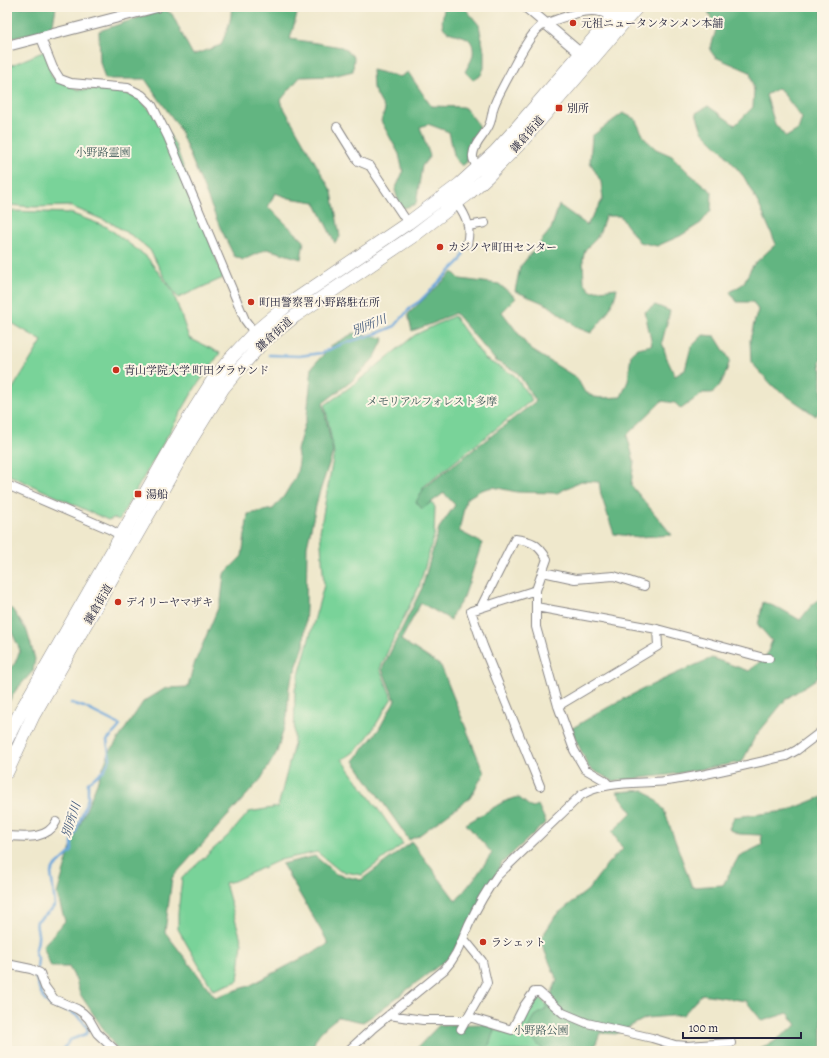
<svg xmlns="http://www.w3.org/2000/svg" width="829" height="1058" font-family="Alegreya,'Noto Serif JP',serif">
<style>
.green{fill:#79d399;stroke:#4e7a6a}
.forest{fill:#62b581;stroke:#426c5e;fill-rule:evenodd}
.lines{fill:none;stroke-linecap:round;stroke-linejoin:round}
.stream{stroke:#6aa6db;stroke-width:2.5}
.minor-casing{stroke:#888584;stroke-width:10}
.tertiary-casing{stroke:#888584;stroke-width:12}
.primary-casing{stroke:#888584;stroke-width:14}
.minor{stroke:#fff;stroke-width:8}
.tertiary{stroke:#fff;stroke-width:10}
.primary{stroke:#fff;stroke-width:13}
.poi-dot{fill:#c8321e;stroke:#fcf5e5;stroke-width:1.5}
.labels{text-anchor:middle;stroke-width:4;stroke-linejoin:round;paint-order:stroke}
.poi-label{font-size:11px;fill:#22223b;stroke:#fcf5e5;text-anchor:start}
.street-label{font-size:11px;fill:#22223b;stroke:#fcf5e5}
.park-label{font-size:11px;fill:#3c5757;stroke:#fcf5e5}
.water-label{font-size:12px;font-style:italic;fill:#3f577b;stroke:#fcf5e5}
</style>
<rect width="100%" height="100%" fill="#fcf5e5"/>
<filter id="ink" filterUnits="userSpaceOnUse"><feTurbulence type="fractalNoise" baseFrequency=".025" numOctaves="2"/><feDisplacementMap in="SourceGraphic" scale="8" xChannelSelector="R" yChannelSelector="G"/><feConvolveMatrix kernelMatrix="1 2 1 2 8 2 1 2 1" color-interpolation-filters="sRGB"/></filter>
<filter id="wash" filterUnits="userSpaceOnUse"><feTurbulence type="fractalNoise" baseFrequency=".012" numOctaves="4" result="noise"/><feDisplacementMap in="SourceGraphic" scale="16" xChannelSelector="R" yChannelSelector="G"/><feGaussianBlur stdDeviation="0.9" result="paint"/><feColorMatrix in="noise" values="0 0 0 0 0 0 0 0 0 0 0 0 0 0 0 0 0 1.4 0 .05"/><feComposite in="paint" operator="in"/></filter>
<g filter="url(#wash)">
<rect width="100%" height="100%" fill="#efe8cc"/>
<path class="green" d="M45 51 52 77 79 90 101 89 120 92 137 97 159 119 175 144 223 278 178 298 164 277 150 250 134 237 111 223 70 206 34 207 9 205 7 207V67Z
M12 211 70 213 107 227 147 257 173 292 189 338 220 353 195 388 119 520 114 518 108 520 7 474V398L42 341 7 320V218Z
M454 316 485 359 514 375 532 400 422 488 435 507 434 536 419 587 395 635 380 669 392 698C379 718 364 751 342 759L403 844 362 875 340 871 317 852 280 860 234 881 225 883 242 943 238 981 213 990 178 929V913L182 878 231 833 249 812 278 807 294 744 295 690 324 585 320 531 334 453 325 405 357 382 415 335Z
M535 997H539L560 1017 589 1051H459L483 1026 514 1035 527 1008Z"/>
<path class="forest" d="M7 7H56L52 30 7 39Z
M231 7H299L290 39 342 47 354 57 353 71 333 76 300 77 280 101 332 192 340 237 335 243 315 202 289 198 275 193 268 207 304 241 301 259 267 249 243 260 234 256 219 225 178 126 145 79H105L100 62 99 31 164 9 172 14 186 42 193 55 221 45C225 34 233 19 231 7Z
M444 7H464L479 25 484 51V68L481 75 473 80 465 72C467 67 472 61 473 55 476 28 448 40 443 26 441 21 444 13 444 7Z
M709 7H822V308L817 315 822 330V358L820 362 821 369H822V406L816 416 774 387 751 362 750 340 754 323 758 310 753 302H737L730 292 743 284 753 265 776 244 760 207 744 177 723 152 702 131 696 113 708 106 735 125 753 107 754 91 750 72 715 57 710 50 716 30 708 11ZM779 88 802 118 798 130 786 137 775 124 766 95Z
M372 70 400 77 408 72 431 106 464 107 475 120 479 128 478 133 470 146 467 162 462 166 455 159 449 132 428 124 420 127 430 156 422 166 416 204 401 209 395 190 403 172 399 154 381 121 385 110 373 88Z
M623 113 635 119 645 139 656 149 672 156 690 174 712 192 711 210 701 223 680 236 657 246 639 242 620 216H605L601 229 596 239 585 250 583 259 584 283 591 291 617 288C615 305 602 321 591 333L578 328 548 305 515 291 520 267 551 229 559 205 587 225 603 199 601 182 590 162 592 136Z
M453 272 460 279 499 284 516 298 502 312 530 349 577 378 584 391 594 397 603 398 621 397 628 381 631 354 638 348 652 345 645 312 655 305 670 311 662 342 667 359 675 376 685 370 691 347 703 335 715 336 730 360C726 372 723 385 712 393H703L681 409 675 403 662 401 627 435 634 461 631 485 672 535 639 537 614 534 601 495 599 482 581 481 557 493 517 492 493 487 481 490 466 499 459 531 482 543 464 597 452 615 451 620 421 603 401 640 441 666 484 773 470 798 418 836 409 840 354 761 379 729 395 700 382 669 422 588 439 528 455 505 444 493 422 509 416 502 424 488 536 401 517 372 496 361 455 313 434 323 412 331 408 314Z
M354 333 384 338 375 357 353 380 323 403 333 452 318 497 307 546 306 608 304 646 289 687 287 717 277 752 261 779 172 878 165 932 215 997 249 986 329 944 282 864 315 856 336 874 361 880 412 842 456 901 477 875 492 853 466 824 503 802 518 797 532 808 538 805 546 822 501 864 485 898 450 957 374 1015 363 1022 338 1017C327 1026 313 1035 313 1051H290L289 1048 284 1051H118L80 994 76 980 69 967H51L43 946 65 921 57 894 71 847 109 753 143 702 166 688 188 687 193 667 221 601 224 574 242 556 248 514 273 509 284 496 296 476 299 463 297 450 307 416 312 367 332 345Z
M822 597V650L818 654 819 677 786 699 755 737 742 762 668 775 613 781 589 768 571 729C616 701 664 678 712 658L749 671 766 656 772 641 758 625 763 602 781 609 800 620 811 606Z
M7 608 12 609 27 631 35 659 33 671 16 690 7 705V671L15 663 20 650 7 622Z
M644 790 654 798 664 810 692 887 723 885 739 856 762 845 761 835 739 834 729 829 734 817 787 811 822 797V1051H752L772 1043 797 1025 788 1013 762 1021 746 1001 702 994 683 1015 646 1018 616 1034 600 1033 593 1051H552L542 1049 526 1032 535 1016 545 1010 557 980 540 940 556 915 588 890 608 863 623 849 612 832 632 812 617 792Z
M483 1024 495 1027 487 1051H411L418 1047 439 1025Z"/>
<g class="lines">
<path class="stream" d="M269 355 299 356 321 353 342 344 378 333 395 326 411 307 420 301 461 260 466 247
M37 968 38 958 35 955C35 949 38 944 38 938 39 932 35 928 37 921L51 910 55 905 51 873 54 868 72 851V842L88 798V783L104 770 110 759 107 741C111 735 117 731 120 725L84 707 71 703
M35 976C38 984 40 995 46 1002 51 1008 62 1008 69 1011 78 1015 86 1023 88 1031L86 1034 70 1040 62 1051"/>
</g>
</g>
<g filter="url(#ink)">
<g class="lines">
<defs>
<path id="minor" d="M41 38 53 68 60 79 71 83 128 88 142 95 152 105 168 137 245 320 256 335
M337 127 358 161 370 166 408 223
M481 171C477 166 472 161 473 155 474 142 486 135 490 123 492 118 492 111 494 106 497 97 502 89 506 81 514 67 527 37 540 27 549 21 564 17 574 14 587 10 601 9 612 18
M457 203C467 217 471 227 467 244
M468 226 485 223
M7 485 109 529 125 538
M543 572 575 579 614 576 644 586
M536 590 471 611 483 646 540 786
M481 607 515 539C532 541 538 544 547 559L536 590V627L558 706 574 750 585 769 604 780 609 785
M536 607 657 629 764 658H769
M558 706 658 646 657 629
M7 836C25 837 47 840 56 822
M7 964 31 969 40 973 45 987 54 999 77 1009 83 1013 89 1019 97 1033 116 1051
M389 1015 423 1020H467
M469 1017 512 1030 524 1006 534 992H539L563 1013 587 1023 652 1038 675 1045 687 1046 731 1043
M461 1029 487 983 482 961 464 939
M348 1051 372 1029 444 970C458 955 461 942 469 924 477 907 486 891 497 876L581 795C609 779 644 785 674 780 712 774 749 764 786 756L797 750 822 731"/>
<path id="tertiary" d="M526 7 586 58
M7 46 157 7"/>
<path id="primary" d="M7 739 22 709 181 431 213 380 229 360 254 333 286 306 408 223 460 184 495 152 513 132 621 7
M7 772 33 716 192 438 223 388 239 369 263 342 295 316 416 234 468 194 487 177 523 140 637 7"/>
</defs>
<use href="#minor" class="minor-casing"/>
<use href="#tertiary" class="tertiary-casing"/>
<use href="#primary" class="primary-casing"/>
<use href="#minor" class="minor"/>
<use href="#tertiary" class="tertiary"/>
<use href="#primary" class="primary"/>
</g>
</g>
<g class="poi-dot">
<circle cx="573" cy="23" r="4"/>
<rect x="555" y="104" width="8" height="8" rx="2"/>
<circle cx="440" cy="247" r="4"/>
<circle cx="251" cy="302" r="4"/>
<circle cx="116" cy="370" r="4"/>
<rect x="134" y="490" width="8" height="8" rx="2"/>
<circle cx="118" cy="602" r="4"/>
<circle cx="483" cy="942" r="4"/>
</g>
<g class="labels">
<g class="poi-label">
<text x="581" y="27">元祖ニュータンタンメン本舗</text>
<text x="567" y="112">別所</text>
<text x="448" y="251">カジノヤ町田センター</text>
<text x="259" y="306">町田警察署小野路駐在所</text>
<text x="124" y="374">青山学院大学 町田グラウンド</text>
<text x="146" y="498">湯船</text>
<text x="126" y="606">デイリーヤマザキ</text>
<text x="491" y="946">ラシェット</text>
</g>
<g class="street-label">
<text transform="translate(527 134) rotate(-49)" y="4">鎌倉街道</text>
<text transform="translate(274 334) rotate(-42)" y="4">鎌倉街道</text>
<text transform="translate(98 604) rotate(-60)" y="4">鎌倉街道</text>
</g>
<g class="park-label">
<text x="103" y="156">小野路霊園</text>
<text x="432" y="405">メモリアルフォレスト多摩</text>
<text x="541" y="1034">小野路公園</text>
</g>
<g class="water-label">
<text transform="translate(369 325) rotate(-21)" y="4">別所川</text>
<text transform="translate(71 820) rotate(-72)" y="4">別所川</text>
</g>
</g>
<rect width="829" height="1058" fill="none" stroke="#fcf5e5" stroke-width="24"/>
<path d="M683 1032v6h118v-6" fill="none" stroke="#22223b" stroke-width="2"/>
<text x="689" y="1032" font-size="12" fill="#22223b" stroke="#fcf5e5" stroke-width="3" paint-order="stroke">100 m</text>
</svg>
